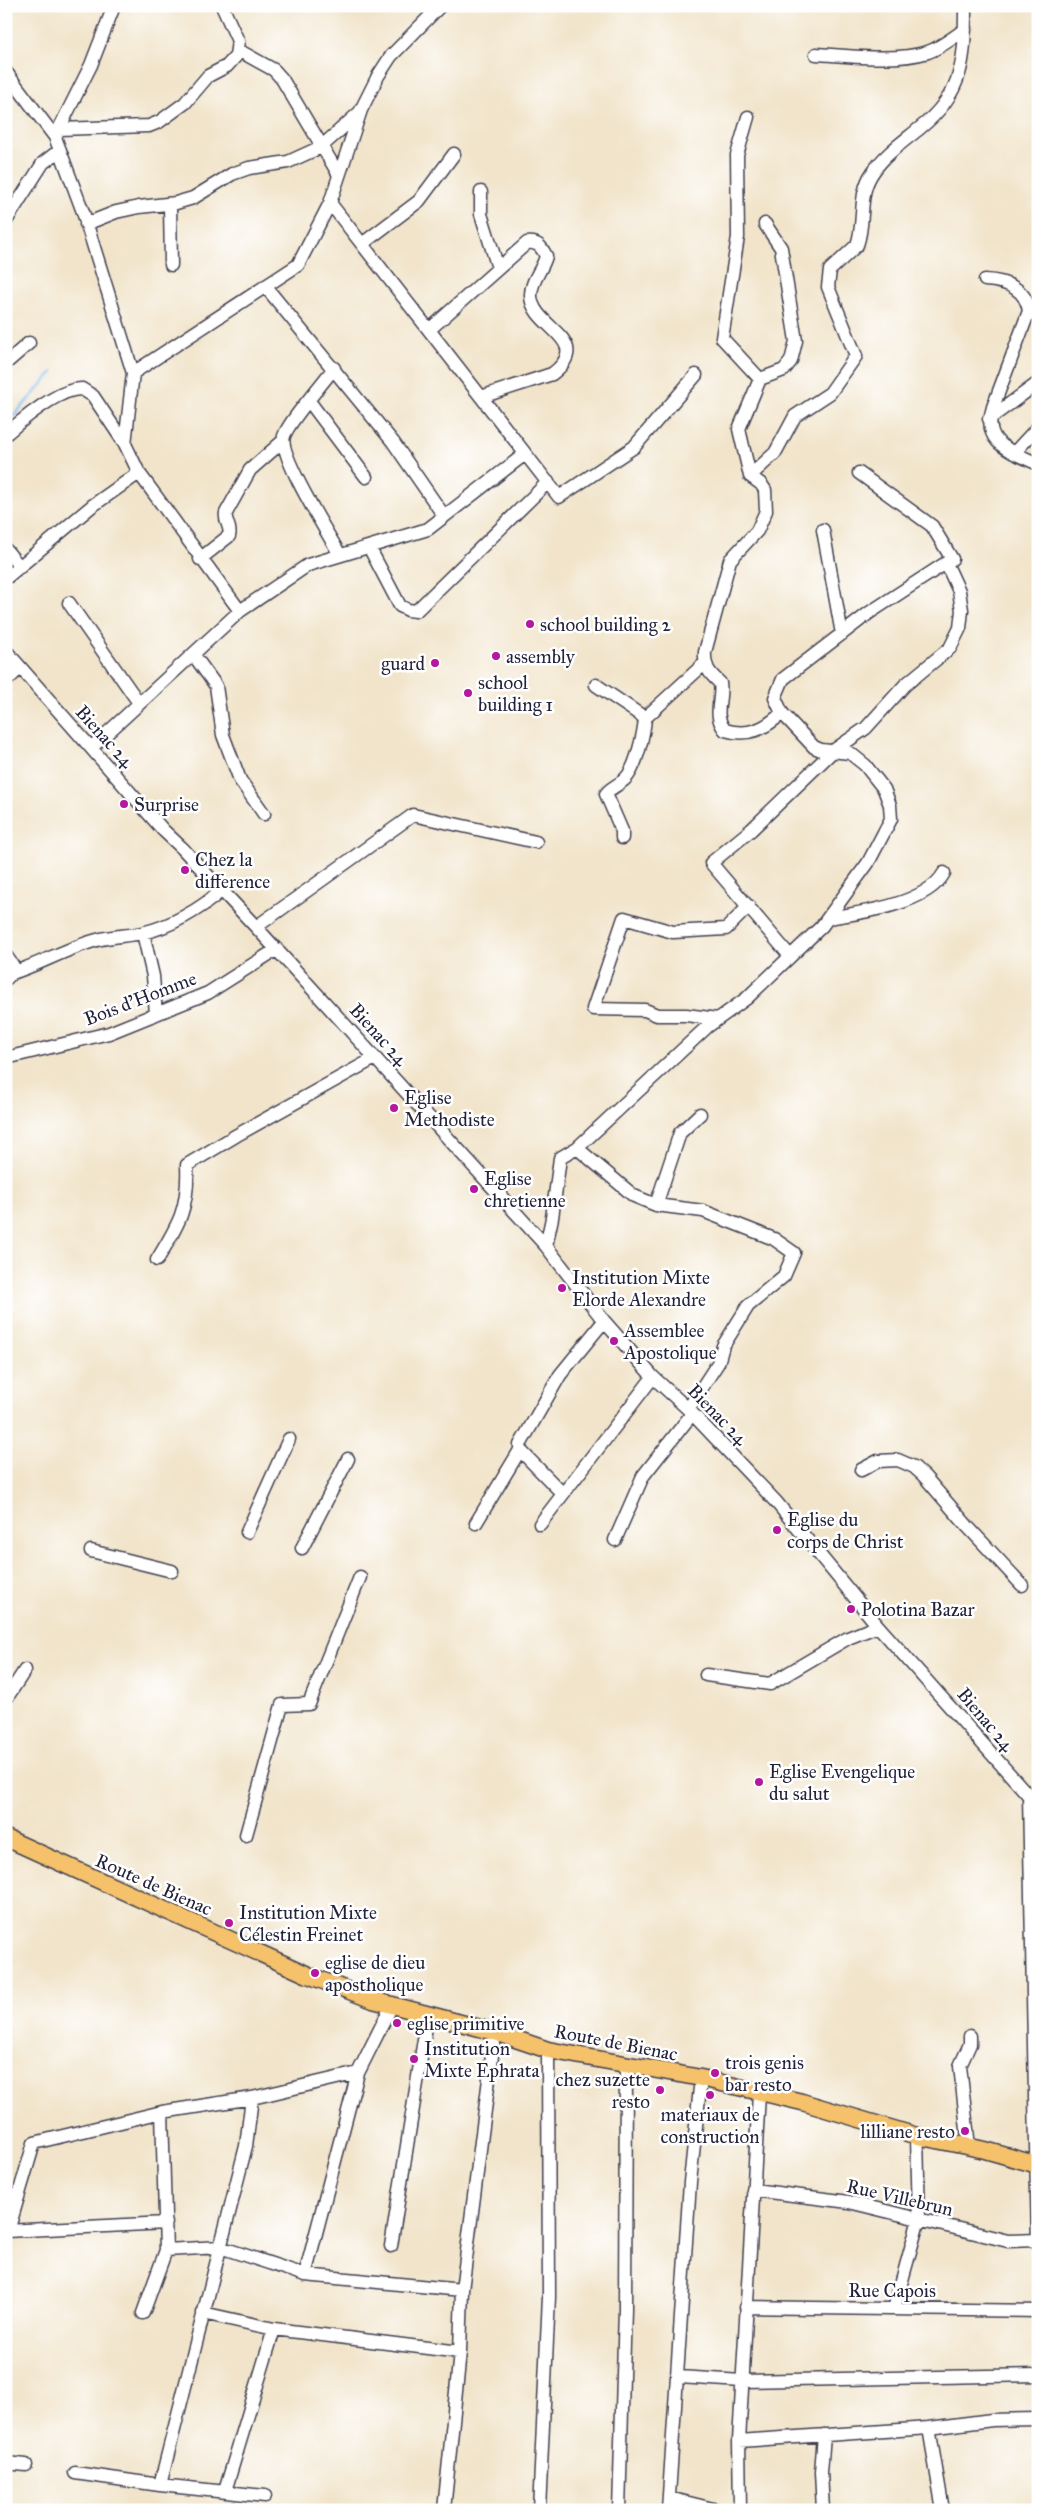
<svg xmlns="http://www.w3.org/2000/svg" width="1044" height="2516" font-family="'IM FELL Great Primer',serif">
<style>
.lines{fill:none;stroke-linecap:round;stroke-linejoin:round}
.stream{stroke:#7dbbf0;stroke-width:3}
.minor-casing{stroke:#413f50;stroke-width:15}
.major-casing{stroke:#413f50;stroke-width:19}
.minor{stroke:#fff;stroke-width:12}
.major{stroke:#f5c16b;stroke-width:16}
.poi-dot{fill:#b5179e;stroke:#fff;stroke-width:2}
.labels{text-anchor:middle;stroke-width:5;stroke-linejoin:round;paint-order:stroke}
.poi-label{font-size:19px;fill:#22223b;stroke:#fff;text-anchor:start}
.street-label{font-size:19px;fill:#22223b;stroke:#fff}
</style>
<rect width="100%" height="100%" fill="#fff"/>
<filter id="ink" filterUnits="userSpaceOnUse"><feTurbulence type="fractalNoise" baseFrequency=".02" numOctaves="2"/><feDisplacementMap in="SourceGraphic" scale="10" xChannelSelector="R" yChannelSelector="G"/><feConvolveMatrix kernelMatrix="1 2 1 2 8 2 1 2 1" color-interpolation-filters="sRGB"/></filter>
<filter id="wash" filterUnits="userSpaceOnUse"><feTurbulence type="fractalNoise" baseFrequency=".0096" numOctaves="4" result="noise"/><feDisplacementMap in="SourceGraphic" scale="20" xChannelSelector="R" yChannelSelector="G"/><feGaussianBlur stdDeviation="1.12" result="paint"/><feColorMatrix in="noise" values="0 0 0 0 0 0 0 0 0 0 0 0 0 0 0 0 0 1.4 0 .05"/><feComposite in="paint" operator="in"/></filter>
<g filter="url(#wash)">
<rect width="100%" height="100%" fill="#f1e4ca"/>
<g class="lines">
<path class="stream" d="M6 420 11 419 53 372"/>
</g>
</g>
<g filter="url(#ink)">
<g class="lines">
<defs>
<path id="minor" d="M238 50 274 70 282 79 339 175
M816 54C850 56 895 62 928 52 942 47 953 37 965 30
M6 72 55 137 83 212 133 373 125 444 139 473 240 611
M748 117 737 155 738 237 722 338 760 379 739 429 750 476 761 484 765 490 766 511 757 531 730 560 705 652C704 667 709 673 720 683 723 700 712 714 725 730 748 737 765 729 782 713
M59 129 149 126 159 122 185 103 208 76 227 66 236 56 238 41 222 6
M56 135 91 65 114 6
M481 192V214L498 268
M330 203 559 497 634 447 696 375
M170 204 171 265
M6 221 43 163 60 150
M86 224 116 212 139 207 176 203 193 198 232 174 249 168 288 162 321 147 360 112
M362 244 419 201 454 154
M985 280C1005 281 1026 288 1029 311L993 407C981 444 1011 451 1038 464
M265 286 393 442 444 516
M429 330 527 243C538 241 542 248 546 256 543 269 530 282 531 296 532 328 596 340 552 374L481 397
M6 363 29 343
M334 368C323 383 289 421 284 436 278 455 329 535 340 555
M133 373 298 265 330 203 361 110 378 76 391 56 440 6
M760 379 784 370 791 361 796 341 781 248 765 224
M309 401 366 477
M989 419 1038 383
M6 434C23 419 60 388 82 389L93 396 125 444
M1014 453 1038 427
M750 476 775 453 795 416 830 393 856 356 828 287 830 270 857 245C866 221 857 194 873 172 885 154 903 142 920 128 964 93 965 59 965 6
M823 530 842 634
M369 547 400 606 408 610 416 611 548 482
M6 550 20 567
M200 559 229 536C232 527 224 522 226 513L250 470 283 441
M6 578 92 506 139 473
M69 603 139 703
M6 651 163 830 182 848 256 927 546 1246 604 1321 653 1377 688 1409 777 1503 878 1626 1038 1806
M193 654 216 686 223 735 240 780 264 814
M6 681 20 668
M596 685 645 718C644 733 636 769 625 779 619 785 611 787 606 794L622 831V838
M645 718 704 664
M91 748 240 611 308 565 428 529 525 454
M828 918C861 913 927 904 944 873
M256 927 413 815 536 842
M143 933 153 976 156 1014
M6 956 13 966 12 973
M790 956 711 863 751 830 833 751 866 728 905 685 950 648 960 628 962 610 959 591 946 563
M6 979 12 973C41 964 67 948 97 940 111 936 127 936 142 933 170 927 201 909 222 890
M718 1019 686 1015H657L645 1010 593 1009 624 918 673 932 726 929 749 906
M6 1058 109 1033 208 993 277 949
M577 1148 634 1196 656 1205 703 1211 774 1239 794 1253 784 1276 748 1306 723 1346 718 1363 688 1409
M656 1205 680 1133 700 1114
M546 1246 552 1218 560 1158 577 1148 707 1027 747 998 822 926 868 863 891 819 890 805 884 789 865 765 850 753 821 750 814 747 782 713 775 698 783 679 869 613 952 559 932 526 859 473
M157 1260C179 1224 189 1208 187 1165L237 1135 375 1058
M861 1470 878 1461 898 1460 914 1467 924 1476 968 1527 1022 1585
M563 1494 520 1450V1445L560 1375 604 1321
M476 1523 520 1450
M540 1524 653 1377
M247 1532 289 1439
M615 1540 643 1476 692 1414
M302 1548 348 1459
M91 1551 172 1571
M706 1675 770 1684 848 1638 878 1626
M6 1699 25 1670
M1029 1796 1038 2244
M246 1835 282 1705 309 1704 360 1577
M969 2147 960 2066 970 2044V2036
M753 2190 849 2202 1008 2241 1037 2240
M6 2231 166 2223
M8 2231 34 2143 162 2112 252 2098
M391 2246 428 2014
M166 2250 220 2247 305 2275 462 2290
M305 2275 358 2073 392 2005
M746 2307 1038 2311
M894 2309 919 2219 917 2136
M143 2313 166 2250 162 2112
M203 2313 274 2329 460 2352
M679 2377 742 2381 1038 2375
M929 2428 943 2510
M739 2441 929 2428 992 2420 1038 2419
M6 2463 26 2465
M75 2473 160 2485 265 2496
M160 2485 246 2146 252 2098 358 2073
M225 2491 274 2329
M669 2498 717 2510
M444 2510 460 2352 462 2290 495 2032
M539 2510 549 2297 548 2050
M619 2510 625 2309 626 2066
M668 2510 690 2182 701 2078
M740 2510 739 2441 759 2094
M823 2510 821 2472 824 2435"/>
<path id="major" d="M6 1838 308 1975 373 2000 495 2032 548 2050 701 2078 802 2102 917 2136 985 2150 1038 2165"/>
</defs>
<use href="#minor" class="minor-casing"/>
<use href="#major" class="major-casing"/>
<use href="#minor" class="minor"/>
<use href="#major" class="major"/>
</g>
</g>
<g class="poi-dot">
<circle cx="530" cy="624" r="5"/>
<circle cx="496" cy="656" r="5"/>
<circle cx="435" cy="663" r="5"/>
<circle cx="468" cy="693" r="5"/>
<circle cx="124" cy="804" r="5"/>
<circle cx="185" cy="870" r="5"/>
<circle cx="394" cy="1108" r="5"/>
<circle cx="474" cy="1189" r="5"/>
<circle cx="562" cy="1288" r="5"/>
<circle cx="614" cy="1341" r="5"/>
<circle cx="777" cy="1530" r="5"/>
<circle cx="851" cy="1609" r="5"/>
<circle cx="759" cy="1782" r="5"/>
<circle cx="229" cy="1923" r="5"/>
<circle cx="315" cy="1973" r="5"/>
<circle cx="397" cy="2023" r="5"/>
<circle cx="414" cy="2059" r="5"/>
<circle cx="715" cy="2073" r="5"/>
<circle cx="660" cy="2090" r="5"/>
<circle cx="710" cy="2095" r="5"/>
<circle cx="965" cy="2131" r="5"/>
</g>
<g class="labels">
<g class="poi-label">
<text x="540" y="631">school building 2</text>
<text x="506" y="663">assembly</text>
<text x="425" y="670" text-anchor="end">guard</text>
<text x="478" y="689">school<tspan x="478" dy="22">building 1</tspan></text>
<text x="134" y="811">Surprise</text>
<text x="195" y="866">Chez la<tspan x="195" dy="22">difference</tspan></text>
<text x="404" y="1104">Eglise<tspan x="404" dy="22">Methodiste</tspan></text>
<text x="484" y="1185">Eglise<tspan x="484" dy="22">chretienne</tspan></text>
<text x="572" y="1284">Institution Mixte<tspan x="572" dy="22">Elorde Alexandre</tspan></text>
<text x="624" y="1337">Assemblee<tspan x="624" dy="22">Apostolique</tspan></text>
<text x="787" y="1526">Eglise du<tspan x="787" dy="22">corps de Christ</tspan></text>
<text x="861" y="1616">Polotina Bazar</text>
<text x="769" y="1778">Eglise Evengelique<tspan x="769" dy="22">du salut</tspan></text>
<text x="239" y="1919">Institution Mixte<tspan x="239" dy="22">Célestin Freinet</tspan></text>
<text x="325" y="1969">eglise de dieu<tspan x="325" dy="22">apostholique</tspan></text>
<text x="407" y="2030">eglise primitive</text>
<text x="424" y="2055">Institution<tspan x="424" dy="22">Mixte Ephrata</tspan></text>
<text x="725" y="2069">trois genis<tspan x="725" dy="22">bar resto</tspan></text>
<text x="650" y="2086" text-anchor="end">chez suzette<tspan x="650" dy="22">resto</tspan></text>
<text x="710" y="2121" text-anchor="middle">materiaux de<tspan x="710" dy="22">construction</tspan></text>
<text x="955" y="2138" text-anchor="end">lilliane resto</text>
</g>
<g class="street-label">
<text transform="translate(105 736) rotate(48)" y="7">Bienac 24</text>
<text transform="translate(140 998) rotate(-21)" y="7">Bois d'Homme</text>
<text transform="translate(379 1034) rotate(48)" y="7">Bienac 24</text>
<text transform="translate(718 1414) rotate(46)" y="7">Bienac 24</text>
<text transform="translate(986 1719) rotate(50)" y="7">Bienac 24</text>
<text transform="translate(154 1884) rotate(24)" y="7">Route de Bienac</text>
<text transform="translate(616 2042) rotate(11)" y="7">Route de Bienac</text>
<text transform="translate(900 2197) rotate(13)" y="7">Rue Villebrun</text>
<text x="892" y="2297">Rue Capois</text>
</g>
</g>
<rect width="1044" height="2516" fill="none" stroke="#fff" stroke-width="25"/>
</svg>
